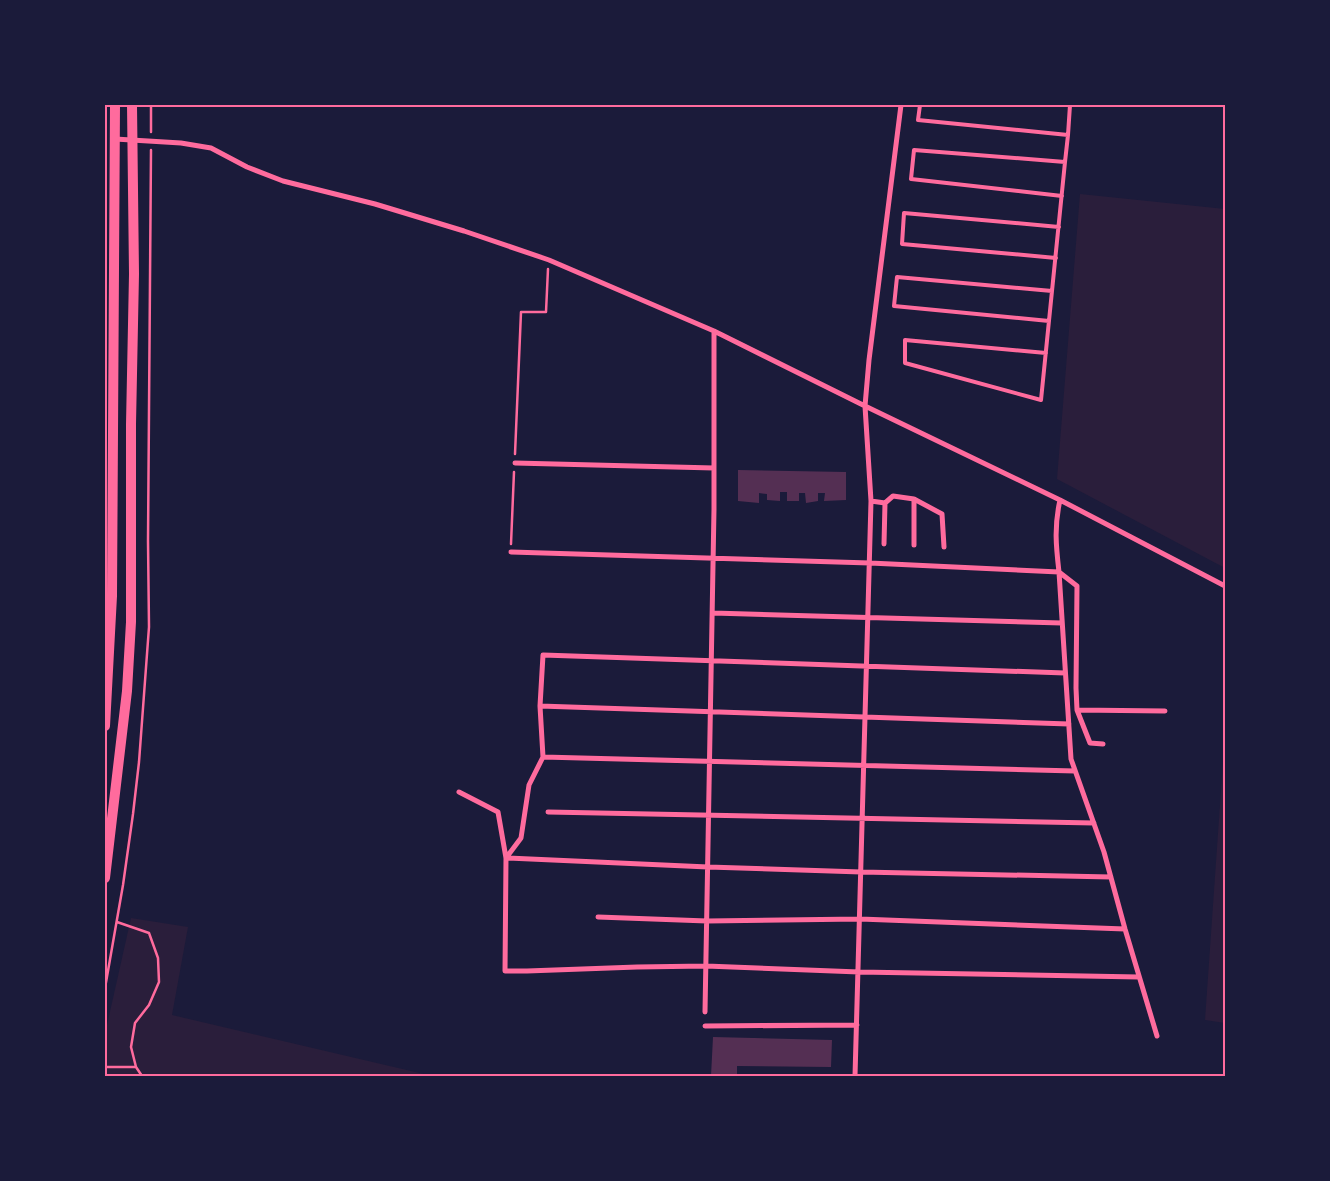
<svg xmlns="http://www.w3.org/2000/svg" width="1330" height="1181" font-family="'Public Sans',sans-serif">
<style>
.green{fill:#2a1e3b}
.building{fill:#542f53}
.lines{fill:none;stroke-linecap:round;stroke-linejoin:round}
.path{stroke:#ff6b9d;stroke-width:2.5}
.service{stroke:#ff6b9d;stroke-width:4}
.minor{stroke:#ff6b9d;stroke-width:5}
.secondary{stroke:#ff6b9d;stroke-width:10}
.neatline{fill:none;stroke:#ff6b9d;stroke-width:2}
</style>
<rect width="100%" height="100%" fill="#1b1b3a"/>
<path class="green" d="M1080 194 1225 209V568L1057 479Z
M1225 733V1023L1205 1020Z
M131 918 188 927 172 1015 428 1075V1076H105V1034Z"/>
<path class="building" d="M738 470 846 472V500L824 501 825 493H818V501L806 503 805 493H799V501H787V492H780V501L767 500V494L759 493V503L738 501Z
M713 1037 832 1040 831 1067 737 1066V1076H711Z"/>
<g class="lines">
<path class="path" d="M151 105V132
M515 454 521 312H546L548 269
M511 544 514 472
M117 922 149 933 158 958 159 982 149 1005 135 1023 131 1047 136 1067 142 1076
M105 988 123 885 133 814 139 762 149 627 148 541 151 150
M105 1067H136"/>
<path class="service" d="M920 105 918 120 1068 135 1070 105
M1062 196 911 179 914 150 1065 162
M1056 258 902 244 904 213 1059 227
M1049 321 894 306 897 277 1052 291
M1046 353 905 340V363L1041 400 1065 162 1068 135"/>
<path class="minor" d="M115 139 181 143 211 148 247 167 283 181 375 204 464 231 549 260 714 331 865 406 1060 500 1225 586
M515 463 714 468
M914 499 942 514 944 547
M1060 500C1054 527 1056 546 1059 572L1071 759 1104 852 1125 929 1157 1036
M871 501 885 503 884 544
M885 503 893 496 914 499V545
M511 552 870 563 1059 572 1077 586 1076 688 1077 710 1090 743 1103 744
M713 613 1062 623
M540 706 1069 724
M1077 710 1165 711
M543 757 1075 771
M459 792 498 812 506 858 505 971H527L637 967 706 966 859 972 1139 977
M548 812 1094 823
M506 858 521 838 529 785 543 757 540 706 543 655 1065 673
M506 858 708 867 861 872 1111 877
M598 917 707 921 860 919 1125 929
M705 1012 714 509V331
M705 1026 857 1025
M855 1076 871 501 865 406 869 360 901 105"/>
<path class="secondary" d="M105 726 112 596 115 105
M105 878 127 691 131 622V424L134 274 132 105"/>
</g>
<rect width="1330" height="1181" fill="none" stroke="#1b1b3a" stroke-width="212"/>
<rect x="106" y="106" width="1118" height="969" class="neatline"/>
</svg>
